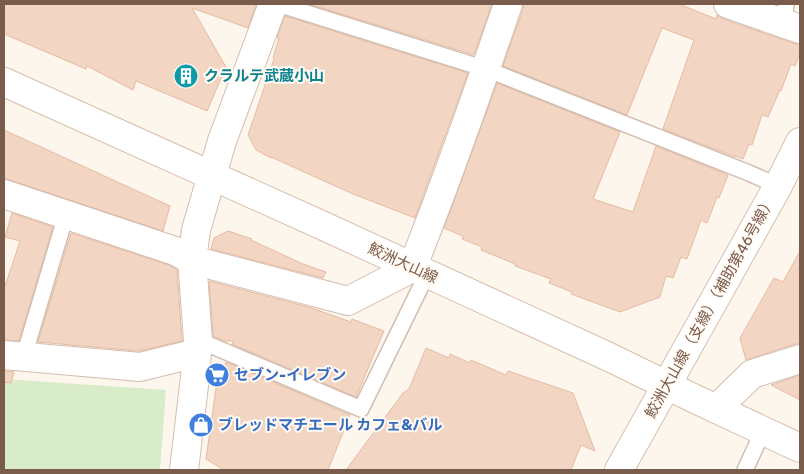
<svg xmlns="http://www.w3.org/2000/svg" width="804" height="474" font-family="Rubik,'Noto Sans JP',sans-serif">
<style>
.green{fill:#d8ecc9}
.building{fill:#f3d5c3;stroke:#e6bba3}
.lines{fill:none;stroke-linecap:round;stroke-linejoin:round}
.lane-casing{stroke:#d1beb0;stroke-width:18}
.street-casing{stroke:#d1beb0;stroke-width:30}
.secondary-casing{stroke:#d6c0b0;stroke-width:30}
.lane{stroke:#fff;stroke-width:15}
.street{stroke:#fff;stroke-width:28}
.secondary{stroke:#fff;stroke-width:28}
.labels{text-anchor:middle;stroke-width:4;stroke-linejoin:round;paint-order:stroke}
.culture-label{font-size:15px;font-weight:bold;fill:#0d838f;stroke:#fffaf3;text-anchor:start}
.street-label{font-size:15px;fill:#7a5c4d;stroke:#fffaf3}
.shop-label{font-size:15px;font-weight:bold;fill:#366cbe;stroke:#fffaf3;text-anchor:start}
</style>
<rect width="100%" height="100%" fill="#fdf6ec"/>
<path class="green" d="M4 379 166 390 160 470H4Z"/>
<path class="building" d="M4 4H256L248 28 192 8 226 67 207 111 136 81 133 90 87 66 86 69 4 34Z
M309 4H492L474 55Z
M523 4H679L716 19 717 15 723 19 795 44H800V53L795 66 791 64 781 91 780 90 768 117 762 115 752 145 749 144 743 159 735 156V157L663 129 694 40 662 28 627 115 503 66 523 9Z
M285 16 468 73 415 218 353 194 271 157V158L256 150 248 135 274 59 273 58 279 38H277Z
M497 83 620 132 593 199 633 212 656 146 728 175 719 198 717 197 707 223 701 220 687 259 681 257 673 278 666 276 660 297 620 312 571 294 572 292 549 283 551 279 515 266V264L481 250 482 247 462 239 463 236 444 228Z
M4 130 170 206 163 231 4 178Z
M12 213 53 227 19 341 4 340V289L20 241 5 237Z
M228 231 252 239 251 240 303 264 326 272 323 278 211 249 214 238Z
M71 233 169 265 177 270 182 341 139 351 38 342Z
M800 251V344H795L746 360 740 338 774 278 783 282Z
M209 281 312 308 351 322 352 319 384 331 356 397 232 344 234 341H225L213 336Z
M426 348 449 358 450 354 470 363 471 360 506 375 508 371 573 393 595 451 581 445 571 470H346L403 393 409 389Z
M226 362 350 415 328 470H224L206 459 216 388Z
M4 371 14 372 11 383 4 382Z
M800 375V400L771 385Z"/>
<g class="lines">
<defs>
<path id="lane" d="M278 4 486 69 749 173 778 186
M784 23 786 4
M198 340 361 409 427 274
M24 356 66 215
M745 470 763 431"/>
<path id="street" d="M728 4 800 29
M4 194 175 251 192 260 348 301 412 268C447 181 478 92 508 4
M4 355 140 367 197 353
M716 409 752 374 800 359
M184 470 195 377 198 340 192 260 196 230 222 141 273 4"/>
<path id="secondary" d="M4 82 317 223 609 357 693 398 800 448
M619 470 778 186 800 142"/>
</defs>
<use href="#lane" class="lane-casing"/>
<use href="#street" class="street-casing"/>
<use href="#secondary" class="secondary-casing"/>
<use href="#lane" class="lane"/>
<use href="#street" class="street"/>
<use href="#secondary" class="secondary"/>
</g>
<defs>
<symbol id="building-disc" viewBox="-11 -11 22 22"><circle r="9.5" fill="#0f9aa8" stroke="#fffaf3"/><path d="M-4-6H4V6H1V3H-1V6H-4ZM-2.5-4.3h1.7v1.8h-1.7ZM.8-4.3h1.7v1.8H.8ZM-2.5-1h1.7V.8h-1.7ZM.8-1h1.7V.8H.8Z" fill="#fff"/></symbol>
<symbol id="supermarket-disc" viewBox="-11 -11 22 22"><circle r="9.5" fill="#3f7fe0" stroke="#fffaf3"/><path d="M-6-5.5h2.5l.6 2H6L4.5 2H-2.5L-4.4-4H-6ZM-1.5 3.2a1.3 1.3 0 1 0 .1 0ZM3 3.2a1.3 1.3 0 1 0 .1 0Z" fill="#fff"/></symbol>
<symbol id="shop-disc" viewBox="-11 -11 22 22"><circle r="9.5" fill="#3f7fe0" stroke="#fffaf3"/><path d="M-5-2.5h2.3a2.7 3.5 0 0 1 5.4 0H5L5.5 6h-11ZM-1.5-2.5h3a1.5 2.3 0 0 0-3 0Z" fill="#fff"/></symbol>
</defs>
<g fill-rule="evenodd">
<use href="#building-disc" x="172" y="62" width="28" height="28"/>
<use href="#supermarket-disc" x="203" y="361" width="28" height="28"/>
<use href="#shop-disc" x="187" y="411" width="28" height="28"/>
</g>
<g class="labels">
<g class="culture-label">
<text x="204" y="81">クラルテ武蔵小山</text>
</g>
<g class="street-label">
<text transform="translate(403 263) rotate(25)" y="5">鮫洲大山線</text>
<text transform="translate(710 307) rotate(-61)" y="5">鮫洲大山線（支線）（補助第46号線）</text>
</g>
<g class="shop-label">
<text x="234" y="380">セブン-イレブン</text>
<text x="218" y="430">ブレッドマチエール カフェ&amp;バル</text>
</g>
</g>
<rect width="804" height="474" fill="none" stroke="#7a5c4d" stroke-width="10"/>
</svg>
